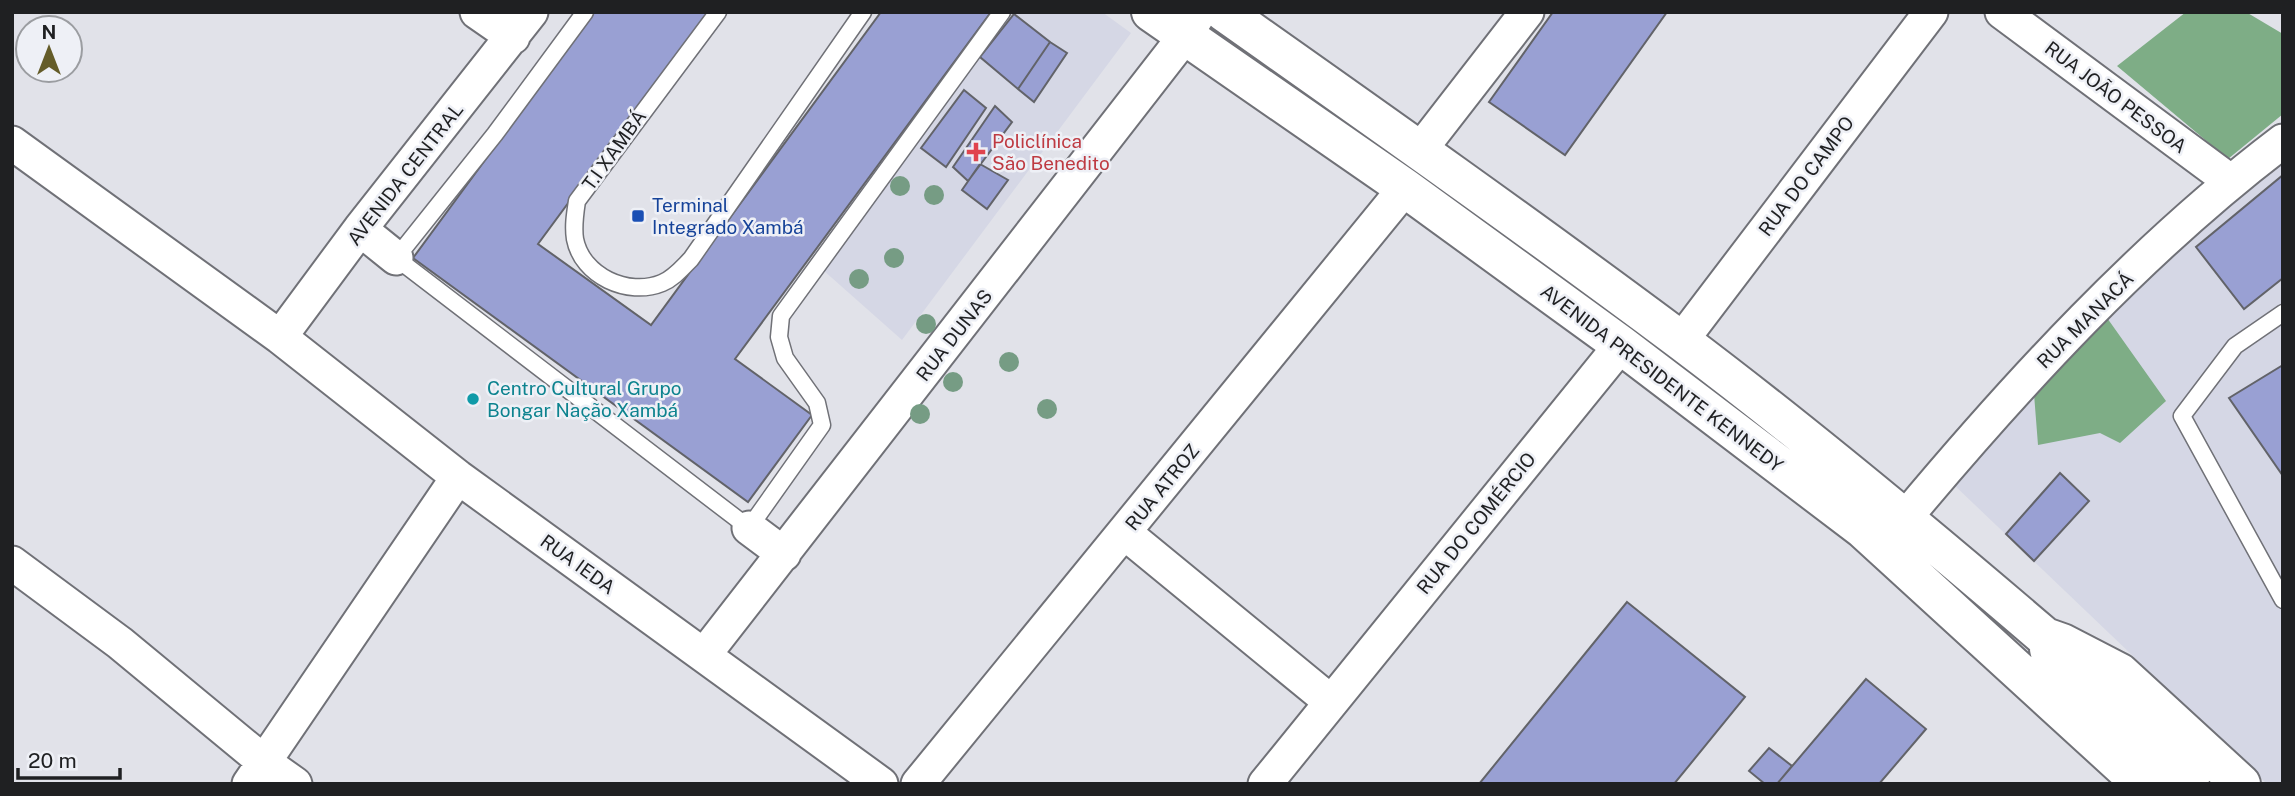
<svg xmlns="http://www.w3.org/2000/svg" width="2295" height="796" font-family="'Public Sans',sans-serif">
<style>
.built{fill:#d5d7e5}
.forest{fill:#7ead86}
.building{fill:#99a0d3;stroke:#626369;stroke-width:2}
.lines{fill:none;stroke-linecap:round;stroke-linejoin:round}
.service-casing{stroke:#707177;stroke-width:19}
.minor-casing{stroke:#707177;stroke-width:37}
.secondary-casing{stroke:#707177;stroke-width:42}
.service{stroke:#fff;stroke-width:16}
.minor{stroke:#fff;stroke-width:33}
.secondary{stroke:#fff;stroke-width:38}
.tree{fill:#769c84}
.health-dot{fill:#e0444e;stroke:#eef0f6;stroke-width:2.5}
.transit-dot{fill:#1a4fb4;stroke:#eef0f6;stroke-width:2.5}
.culture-dot{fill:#0f9aa8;stroke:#eef0f6;stroke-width:2.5}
.labels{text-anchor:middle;stroke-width:5;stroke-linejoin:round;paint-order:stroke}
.street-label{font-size:19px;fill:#1f2022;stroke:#eef0f6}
.health-label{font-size:19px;fill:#be3a42;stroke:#eef0f6;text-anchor:start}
.transit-label{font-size:19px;fill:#164399;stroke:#eef0f6;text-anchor:start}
.culture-label{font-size:19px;fill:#0d838f;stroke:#eef0f6;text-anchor:start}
</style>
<rect width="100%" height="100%" fill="#e1e2e9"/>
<path class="built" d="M1010 12H1102L1131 33 902 340 823 270Z
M2283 140V784H2267L1952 483 1975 464 2025 390Z"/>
<path class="forest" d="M2186 12H2246L2283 34V114L2228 159 2117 66Z
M2105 315 2166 401 2120 443 2100 433 2038 445 2033 381Z"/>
<path class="building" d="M594 12H709L538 244 651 325 881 12H991L735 359 812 415 748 502 413 258Z
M1553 12H1667L1565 155 1489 102Z
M1014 14 1050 42 1018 89 980 57Z
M1050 42 1067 53 1034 102 1018 89Z
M964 90 986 108 946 167 921 148Z
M995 106 1012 122 968 181 953 167Z
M980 164 1008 180 987 209 962 190Z
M2283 175V278L2244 309 2196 247Z
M2283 365V476L2229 398Z
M2060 473 2089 501 2034 561 2006 534Z
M1627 602 1745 697 1674 784H1479Z
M1866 679 1926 729 1879 784H1777Z
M1769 748 1792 766 1777 784H1765L1749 771Z"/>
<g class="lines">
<defs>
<path id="service" d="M585 12 495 134 396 258 749 528 822 425 817 403 785 358 779 337 781 316 1002 12
M718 12 577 201C575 214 573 226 575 239 582 276 628 297 662 283 674 278 682 268 691 259L863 12
M2283 313 2235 346 2182 416 2283 600"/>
<path id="minor" d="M477 12 513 37
M2002 12 2230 181
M12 143 280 337 458 477 881 784
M1420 150 1527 12
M360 229 396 258
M280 337 360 229 531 12
M1681 341 1931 12
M1905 518C2017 384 2143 247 2283 141
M749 528 784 554
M1125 533 1331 702
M12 563 120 643 264 762 295 784
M704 655 1185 36 1200 12
M249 784 458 477
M918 784 1405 188
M1265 784 1621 345"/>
<path id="secondary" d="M1151 12 1405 188 1621 345 1863 529 2142 784
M1224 12C1377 120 1530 228 1680 340 1805 434 1926 535 2045 637L2062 643 2120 673 2241 784
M2049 649 2050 653 2190 784"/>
</defs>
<use href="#service" class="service-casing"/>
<use href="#minor" class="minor-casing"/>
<use href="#secondary" class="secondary-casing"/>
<use href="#service" class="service"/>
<use href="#minor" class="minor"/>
<use href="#secondary" class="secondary"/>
</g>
<g class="tree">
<circle cx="900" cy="186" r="10"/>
<circle cx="934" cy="195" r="10"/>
<circle cx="894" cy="258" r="10"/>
<circle cx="859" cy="279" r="10"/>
<circle cx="926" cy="324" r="10"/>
<circle cx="1009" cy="362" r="10"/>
<circle cx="953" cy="382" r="10"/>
<circle cx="1047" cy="409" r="10"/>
<circle cx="920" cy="414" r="10"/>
</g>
<path class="health-dot" d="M972.5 141.5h7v7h7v7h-7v7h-7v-7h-7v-7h7z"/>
<rect class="transit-dot" x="631" y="209" width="14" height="14" rx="3.5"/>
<circle class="culture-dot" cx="473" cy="399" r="7"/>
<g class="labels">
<g class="street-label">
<text transform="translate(2116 97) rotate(37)" y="7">RUA JOÃO PESSOA</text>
<text transform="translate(614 150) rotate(-54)" y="7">T.I XAMBÁ</text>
<text transform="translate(405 174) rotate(-52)" y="7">AVENIDA CENTRAL</text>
<text transform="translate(1806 176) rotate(-53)" y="7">RUA DO CAMPO</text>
<text transform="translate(2085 320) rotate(-45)" y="7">RUA MANACÁ</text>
<text transform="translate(954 335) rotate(-52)" y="7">RUA DUNAS</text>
<text transform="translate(1662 378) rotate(37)" y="7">AVENIDA PRESIDENTE KENNEDY</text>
<text transform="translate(1162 487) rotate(-51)" y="7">RUA ATROZ</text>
<text transform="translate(1476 523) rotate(-51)" y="7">RUA DO COMÉRCIO</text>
<text transform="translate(578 564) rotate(36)" y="7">RUA IEDA</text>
</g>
<g class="health-label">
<text x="992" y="148">Policlínica<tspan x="992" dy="22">São Benedito</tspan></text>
</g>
<g class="transit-label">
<text x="652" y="212">Terminal<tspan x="652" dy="22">Integrado Xambá</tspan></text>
</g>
<g class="culture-label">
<text x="487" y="395">Centro Cultural Grupo<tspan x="487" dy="22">Bongar Nação Xambá</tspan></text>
</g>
</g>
<rect width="2295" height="796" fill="none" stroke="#1f2022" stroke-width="28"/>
<g transform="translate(49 49)"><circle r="33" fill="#eef0f6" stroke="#9b9da1" stroke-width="2"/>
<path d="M0-5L12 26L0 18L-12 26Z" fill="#645c29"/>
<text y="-10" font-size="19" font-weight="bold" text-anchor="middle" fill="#1f2022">N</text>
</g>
<path d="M18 768v10h102v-10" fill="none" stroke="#1f2022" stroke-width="3.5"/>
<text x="28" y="768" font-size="21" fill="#1f2022" stroke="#eef0f6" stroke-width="5" paint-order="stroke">20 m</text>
</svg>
